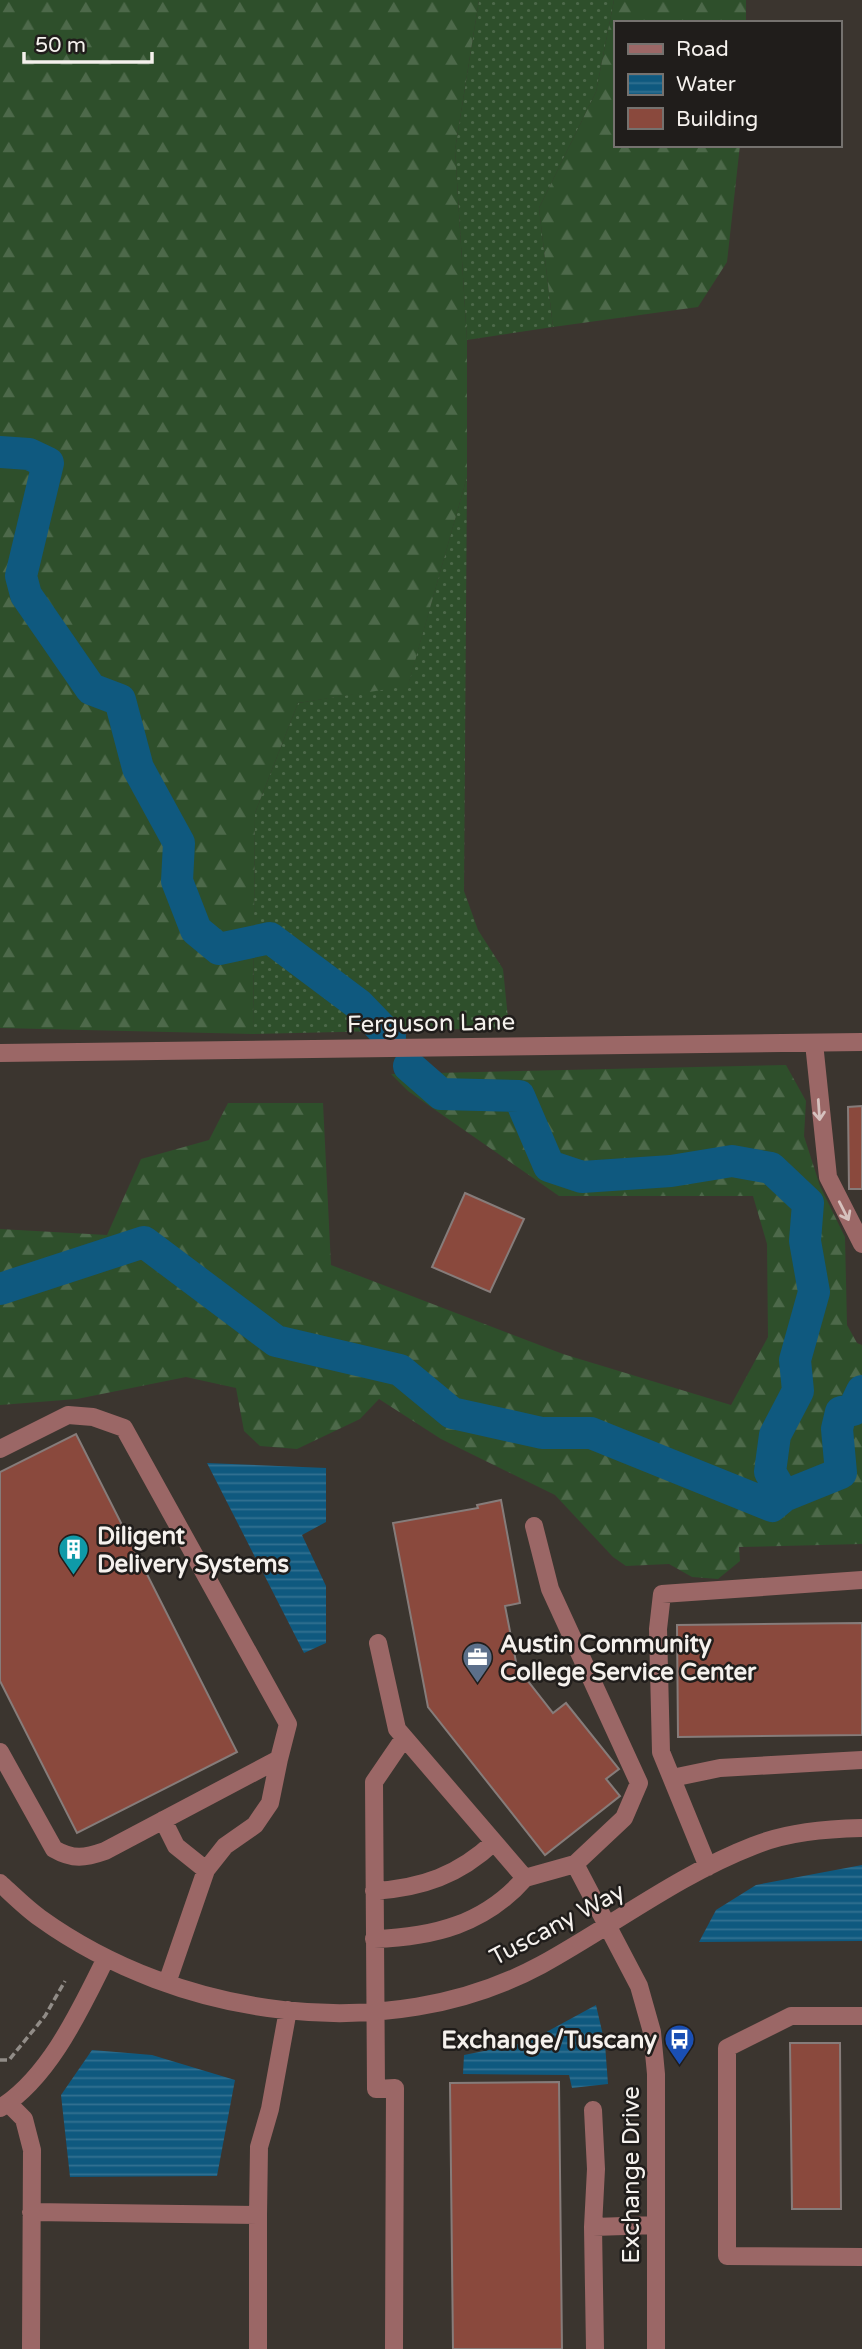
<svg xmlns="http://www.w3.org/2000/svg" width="862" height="2349" font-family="'Varela Round',sans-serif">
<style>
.grass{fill:url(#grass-dots)}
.forest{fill:url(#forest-firs)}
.water{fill:url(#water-rules)}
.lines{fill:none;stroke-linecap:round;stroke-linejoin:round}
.river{stroke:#0f597f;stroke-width:32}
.building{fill:#8a493d;stroke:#867c7a;stroke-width:2}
.path{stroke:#918c87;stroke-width:3.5;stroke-dasharray:7 3.5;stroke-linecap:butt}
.minor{stroke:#9b6766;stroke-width:18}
.oneway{stroke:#d6c1be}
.labels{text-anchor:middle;stroke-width:5;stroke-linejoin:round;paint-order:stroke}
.street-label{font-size:24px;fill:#f5f1ed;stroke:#201d1b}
.poi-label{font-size:24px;font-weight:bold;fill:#f5f1ed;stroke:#201d1b;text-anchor:start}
</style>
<defs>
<pattern id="grass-dots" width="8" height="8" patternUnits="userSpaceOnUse" patternTransform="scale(1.75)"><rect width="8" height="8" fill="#2e4f2b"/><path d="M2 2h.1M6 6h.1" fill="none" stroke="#4d694a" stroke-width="1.8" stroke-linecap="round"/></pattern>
<pattern id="forest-firs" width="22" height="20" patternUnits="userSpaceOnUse" patternTransform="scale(1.75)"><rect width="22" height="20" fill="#2e4f2b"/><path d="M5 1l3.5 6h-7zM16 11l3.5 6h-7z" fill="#4d694a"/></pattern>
<pattern id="water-rules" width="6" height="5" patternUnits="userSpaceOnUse" patternTransform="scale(1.75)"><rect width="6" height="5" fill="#0f597f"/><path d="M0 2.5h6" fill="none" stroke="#337191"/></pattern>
</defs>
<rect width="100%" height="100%" fill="#3b352f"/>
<path class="grass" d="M479 0H614L596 92 539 208 553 327 467 340 455 150Z
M467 477 464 891 478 930 503 969 509 1028 253 1034 255 813 298 703 408 685Z"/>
<path class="forest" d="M0 0H479L455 150 467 340V477L408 686 298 703 255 813 253 1034 0 1028Z
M614 0H746V23H615V145H740L727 262 698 307 553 327 539 208 596 92Z
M786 1065 806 1101 804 1136 820 1186 845 1237 847 1325 857 1343 862 1345V1544L739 1547 740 1561 718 1579 692 1577 669 1564 626 1566 613 1557 555 1495 441 1439 379 1399 360 1419 297 1449 260 1446 244 1431 236 1388 186 1377 77 1399 0 1405V1229L107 1235 141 1159 209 1140 228 1103H323L331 1265 563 1354 731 1405 768 1337 767 1244 753 1196H559L408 1091 391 1074Z"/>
<path class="water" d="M207 1463 326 1468V1522L302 1535 326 1586V1643L304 1653Z
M862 1865V1941L699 1942 716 1910 756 1885Z
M596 2005 605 2044 608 2084 572 2088 569 2075 463 2074 464 2055 528 2042Z
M92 2050 152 2055 235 2080 217 2176 70 2177 61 2095Z"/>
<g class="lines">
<path class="river" d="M0 452 29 454 48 463 21 576 26 595 91 689 120 700 138 768 179 843 177 881 196 930 219 949 270 938 358 1004 390 1037
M409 1066 441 1094 519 1096 549 1166 582 1177 671 1171 732 1161 771 1168 808 1203 805 1241 814 1292 795 1360 798 1391 775 1435 770 1472 784 1496
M0 1289 144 1242 276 1341 400 1370 452 1413 542 1433H591L772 1506 784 1496 841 1473 837 1429 841 1412 853 1410 862 1391"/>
</g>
<path class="building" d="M862 1106V1189H849L848 1107Z
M465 1193 524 1219 490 1292 432 1267Z
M76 1434 237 1752 77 1833 0 1681V1472Z
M501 1500 520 1603 505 1606 517 1667 553 1713 566 1703 619 1769 606 1779 620 1796 545 1855 428 1707 393 1523 478 1508 477 1505Z
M862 1623V1735L678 1737 677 1625Z
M790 2043H840L841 2209H792Z
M559 2082 562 2349H453L450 2083Z"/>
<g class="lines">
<path class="path" d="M0 2060H9L45 2016 65 1981"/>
<path class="minor" d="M814 1043 828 1177 862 1244
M0 1053 862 1042
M0 1449 68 1415 93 1417 124 1428 288 1724 279 1759 105 1851C85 1858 73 1860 54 1849L0 1752
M534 1526 550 1589 639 1783 624 1818 575 1864
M378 1643 397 1729 525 1878 575 1864 639 1986 652 2032 656 2074V2349
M672 1778 720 1768 862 1760
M163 1820 176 1846 206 1870
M708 1867 661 1752 658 1629 662 1594 862 1580
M0 1883C13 1895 26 1908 40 1918 179 2018 387 2048 541 1965 612 1926 678 1875 753 1846 787 1832 825 1829 862 1828
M374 1891C422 1888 459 1875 494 1842
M374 1939C434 1937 485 1924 525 1878
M167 1983 206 1870 225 1846 255 1825 270 1803 279 1759
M862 2016H791L727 2048V2256L862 2257
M8 2103 24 2119 32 2150 31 2349
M0 2108C50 2077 81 2008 106 1958
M593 2110 596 2169 593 2227
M31 2212 258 2215 259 2147 270 2109 288 2010
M258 2349V2215
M394 2349 395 2088 376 2089 374 1782 404 1738
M595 2349 593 2227 656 2225"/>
</g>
<defs><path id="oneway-shaft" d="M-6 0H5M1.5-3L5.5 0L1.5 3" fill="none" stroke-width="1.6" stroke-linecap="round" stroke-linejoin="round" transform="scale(1.75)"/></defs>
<g class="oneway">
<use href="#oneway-shaft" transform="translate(819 1110) rotate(86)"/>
<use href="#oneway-shaft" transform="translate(844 1211) rotate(63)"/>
</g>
<defs>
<symbol id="building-pin" viewBox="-11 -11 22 30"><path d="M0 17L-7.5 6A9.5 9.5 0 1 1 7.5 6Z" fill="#0f9aa8" stroke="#201d1b"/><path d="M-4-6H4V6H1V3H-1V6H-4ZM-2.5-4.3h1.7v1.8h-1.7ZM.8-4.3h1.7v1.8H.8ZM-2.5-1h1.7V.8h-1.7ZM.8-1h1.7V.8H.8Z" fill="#fff"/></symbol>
<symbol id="office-pin" viewBox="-11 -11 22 30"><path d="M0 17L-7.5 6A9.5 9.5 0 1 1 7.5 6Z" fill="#5c6f8a" stroke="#201d1b"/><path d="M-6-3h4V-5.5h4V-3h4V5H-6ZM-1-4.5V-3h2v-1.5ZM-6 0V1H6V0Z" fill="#fff"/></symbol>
<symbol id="bus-pin" viewBox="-11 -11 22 30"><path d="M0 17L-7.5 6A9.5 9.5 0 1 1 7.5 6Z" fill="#1a4fb4" stroke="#201d1b"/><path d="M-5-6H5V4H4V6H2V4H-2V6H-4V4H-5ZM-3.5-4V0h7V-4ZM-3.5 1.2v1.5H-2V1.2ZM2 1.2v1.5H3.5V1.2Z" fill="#fff"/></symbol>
</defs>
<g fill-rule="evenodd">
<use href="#building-pin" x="56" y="1532" width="35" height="47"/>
<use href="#office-pin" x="460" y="1640" width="35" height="47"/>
<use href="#bus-pin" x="662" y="2022" width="35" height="47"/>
</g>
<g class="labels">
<g class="street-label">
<text transform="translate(431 1023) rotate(-1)" y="8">Ferguson Lane</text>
<text transform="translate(557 1924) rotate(-28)" y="8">Tuscany Way</text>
<text transform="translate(631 2175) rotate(-90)" y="8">Exchange Drive</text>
</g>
<g class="poi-label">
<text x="97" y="1544">Diligent<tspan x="97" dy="28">Delivery Systems</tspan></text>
<text x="500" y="1652">Austin Community<tspan x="500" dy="28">College Service Center</tspan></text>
<text x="657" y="2048" text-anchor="end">Exchange/Tuscany</text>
</g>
</g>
<rect x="614" y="21" width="228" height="126" fill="#201d1b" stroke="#75726f" stroke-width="2"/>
<rect x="628" y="44" width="35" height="10" fill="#9b6766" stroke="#75726f" stroke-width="2"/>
<text x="676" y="56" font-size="21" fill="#f5f1ed">Road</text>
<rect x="628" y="74" width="35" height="21" fill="url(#water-rules)" stroke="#75726f" stroke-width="2"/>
<text x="676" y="91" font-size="21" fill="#f5f1ed">Water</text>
<rect x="628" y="108" width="35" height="21" fill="#8a493d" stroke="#75726f" stroke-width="2"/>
<text x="676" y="126" font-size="21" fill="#f5f1ed">Building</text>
<path d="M24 52v10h128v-10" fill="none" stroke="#f5f1ed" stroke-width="3.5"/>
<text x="35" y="52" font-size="21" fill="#f5f1ed" stroke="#201d1b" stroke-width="5" paint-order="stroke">50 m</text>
</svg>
